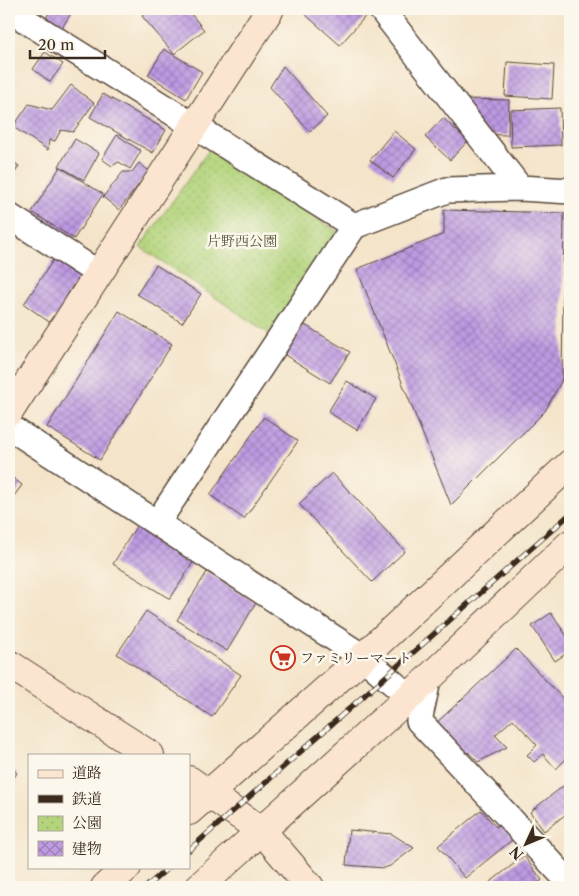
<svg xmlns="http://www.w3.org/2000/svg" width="579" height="896" font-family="'Libre Caslon Text','Noto Serif JP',serif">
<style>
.park{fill:url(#park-dots);stroke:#777f4d}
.building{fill:url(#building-cross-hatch)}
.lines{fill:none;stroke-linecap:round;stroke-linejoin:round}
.street-casing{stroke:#574638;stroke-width:28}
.secondary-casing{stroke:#574638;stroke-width:30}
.street{stroke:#fff;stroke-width:25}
.secondary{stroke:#fce5d0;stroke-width:28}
.rail-casing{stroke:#3b2a1e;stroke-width:5.5}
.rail{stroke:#fbf7ec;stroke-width:4;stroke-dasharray:11;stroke-linecap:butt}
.labels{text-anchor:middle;stroke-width:5;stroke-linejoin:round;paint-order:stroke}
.park-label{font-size:14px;fill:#595436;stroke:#fbf7ec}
.poi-label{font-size:14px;fill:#3b2a1e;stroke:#fbf7ec;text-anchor:start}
</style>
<defs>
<pattern id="park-dots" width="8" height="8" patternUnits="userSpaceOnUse" patternTransform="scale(1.25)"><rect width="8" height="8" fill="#b3d47c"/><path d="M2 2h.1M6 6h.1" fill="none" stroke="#9bb66b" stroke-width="1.8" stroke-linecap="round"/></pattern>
<pattern id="building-cross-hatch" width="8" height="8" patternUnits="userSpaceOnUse" patternTransform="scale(1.25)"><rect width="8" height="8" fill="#be9ae3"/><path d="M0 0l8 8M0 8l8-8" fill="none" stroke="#9c7eb7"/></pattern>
</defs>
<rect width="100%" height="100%" fill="#fbf7ec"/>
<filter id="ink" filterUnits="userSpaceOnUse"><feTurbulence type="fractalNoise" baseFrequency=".02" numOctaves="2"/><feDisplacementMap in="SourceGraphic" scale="10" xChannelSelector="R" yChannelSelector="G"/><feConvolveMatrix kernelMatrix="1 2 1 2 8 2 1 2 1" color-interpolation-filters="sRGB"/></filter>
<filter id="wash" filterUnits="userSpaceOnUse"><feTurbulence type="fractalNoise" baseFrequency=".0096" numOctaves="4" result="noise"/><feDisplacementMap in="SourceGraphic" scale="20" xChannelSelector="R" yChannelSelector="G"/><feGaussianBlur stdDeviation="1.12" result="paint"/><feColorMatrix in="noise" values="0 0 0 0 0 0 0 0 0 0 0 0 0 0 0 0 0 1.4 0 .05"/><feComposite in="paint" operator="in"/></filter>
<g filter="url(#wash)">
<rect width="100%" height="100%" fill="#f4e4c9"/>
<path class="park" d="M211 147 347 238 277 339 140 247Z"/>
<g id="blocks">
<path class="building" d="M52 9H68L72 12 59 32 43 22Z
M151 9H197L191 14 204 30 174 54 142 16Z
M311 9H368L370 11 340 45 306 15Z
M164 49 202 72 186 99 148 75Z
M45 52 63 64 50 82 33 69Z
M507 62 554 65 552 99 505 96Z
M283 66 327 116 310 132 270 87Z
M71 85 94 103 73 132 61 130 55 141 49 140 48 150 13 127 29 104 52 110Z
M103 94 166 130 153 153 90 117Z
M460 99 509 100 508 135 460 134Z
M560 108 561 145 511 147 510 110Z
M443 118 468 141 450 160 425 137Z
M394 131 416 149 393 178 370 160Z
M117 135 141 151 130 169 119 162 112 166 102 159Z
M75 139 99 153 84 180 59 166Z
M9 159 19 166 9 182Z
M139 163 149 171 119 210 103 197 123 172H132Z
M60 167 103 194 74 239 32 212Z
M444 210 564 213 562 380 545 411 451 505 357 269 444 234Z
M55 257 86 278 80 287 73 285 66 297 71 300 61 317 53 316 49 322 24 304Z
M156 265 201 294 182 323 137 294Z
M119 311 172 344 100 460 47 427Z
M303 324 350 352 330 383 285 355Z
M347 381 376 399 357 430 328 412Z
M264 417 298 441 244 519 210 495Z
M332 473 405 551 372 582 299 504Z
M9 475 22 485 9 503Z
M137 525 194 561 170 599 113 564Z
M207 572 256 603 227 651 177 620Z
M146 611 241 675 212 717 117 654Z
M551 613 570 641V651L555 661 532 626Z
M516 649 570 706V755L556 769 543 754 534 762 527 755 537 745 513 719 495 735 507 747 478 762 468 752 462 758 432 727Z
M9 767 17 773 9 785Z
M567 783 570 787V811L544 831 530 812Z
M481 810 496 827 504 821 517 836 465 878 438 846Z
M349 830 392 834 414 848 390 866 384 868 346 865Z
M524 856 542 880 533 887H484Z"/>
</g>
</g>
<g filter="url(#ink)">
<use href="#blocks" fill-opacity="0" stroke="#574638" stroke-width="1"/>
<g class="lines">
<defs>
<path id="street" d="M381 9 520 188
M9 10 354 226 447 190 520 188 570 191
M9 216 98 273
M9 427 363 657 409 697
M157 523 354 226
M428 680 419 721 570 883"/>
<path id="secondary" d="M9 412 270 9
M9 664 150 755
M189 780 262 831 310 887
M189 811 363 657 570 464
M105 887 127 867
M199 887 409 697 570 544"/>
</defs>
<use href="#street" class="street-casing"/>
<use href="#secondary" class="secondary-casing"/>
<use href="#street" class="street"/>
<use href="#secondary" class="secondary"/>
<defs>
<path id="rail" d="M189 850 570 514
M146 887 169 867"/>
</defs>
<use href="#rail" class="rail-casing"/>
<use href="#rail" class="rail"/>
</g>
</g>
<defs>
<symbol id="supermarket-ring" viewBox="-11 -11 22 22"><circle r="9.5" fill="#fbf7ec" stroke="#c8321e" stroke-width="1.5"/><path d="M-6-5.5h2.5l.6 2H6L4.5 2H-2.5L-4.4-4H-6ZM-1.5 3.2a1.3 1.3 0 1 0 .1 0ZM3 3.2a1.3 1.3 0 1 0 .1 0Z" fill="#c8321e"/></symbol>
</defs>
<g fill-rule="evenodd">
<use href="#supermarket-ring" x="269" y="644" width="28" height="28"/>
</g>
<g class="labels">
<g class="park-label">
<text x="242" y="246">片野西公園</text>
</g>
<g class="poi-label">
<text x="300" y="663">ファミリーマート</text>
</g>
</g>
<rect width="579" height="896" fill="none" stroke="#fbf7ec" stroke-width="30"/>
<rect x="28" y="754" width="162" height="115" fill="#fbf7ec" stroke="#aea59a"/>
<rect x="38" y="770" width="25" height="8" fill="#fce5d0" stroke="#aea59a"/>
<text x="72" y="778" font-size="15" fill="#3b2a1e">道路</text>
<rect x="38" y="795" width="25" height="8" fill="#3b2a1e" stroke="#aea59a"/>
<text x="72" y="804" font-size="15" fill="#3b2a1e">鉄道</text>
<rect x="38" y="816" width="25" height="15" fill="url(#park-dots)" stroke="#aea59a"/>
<text x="72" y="828" font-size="15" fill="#3b2a1e">公園</text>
<rect x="38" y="841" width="25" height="15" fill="url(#building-cross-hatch)" stroke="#aea59a"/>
<text x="72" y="854" font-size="15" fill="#3b2a1e">建物</text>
<g transform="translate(526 844) rotate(226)" stroke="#fbf7ec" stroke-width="4" paint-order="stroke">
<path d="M0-4L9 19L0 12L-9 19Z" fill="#3b2a1e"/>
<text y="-8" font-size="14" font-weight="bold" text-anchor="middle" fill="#3b2a1e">N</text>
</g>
<path d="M30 50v8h75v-8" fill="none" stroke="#3b2a1e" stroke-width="2.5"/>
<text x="38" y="50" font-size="15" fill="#3b2a1e" stroke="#fbf7ec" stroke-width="4" paint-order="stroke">20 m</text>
</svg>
